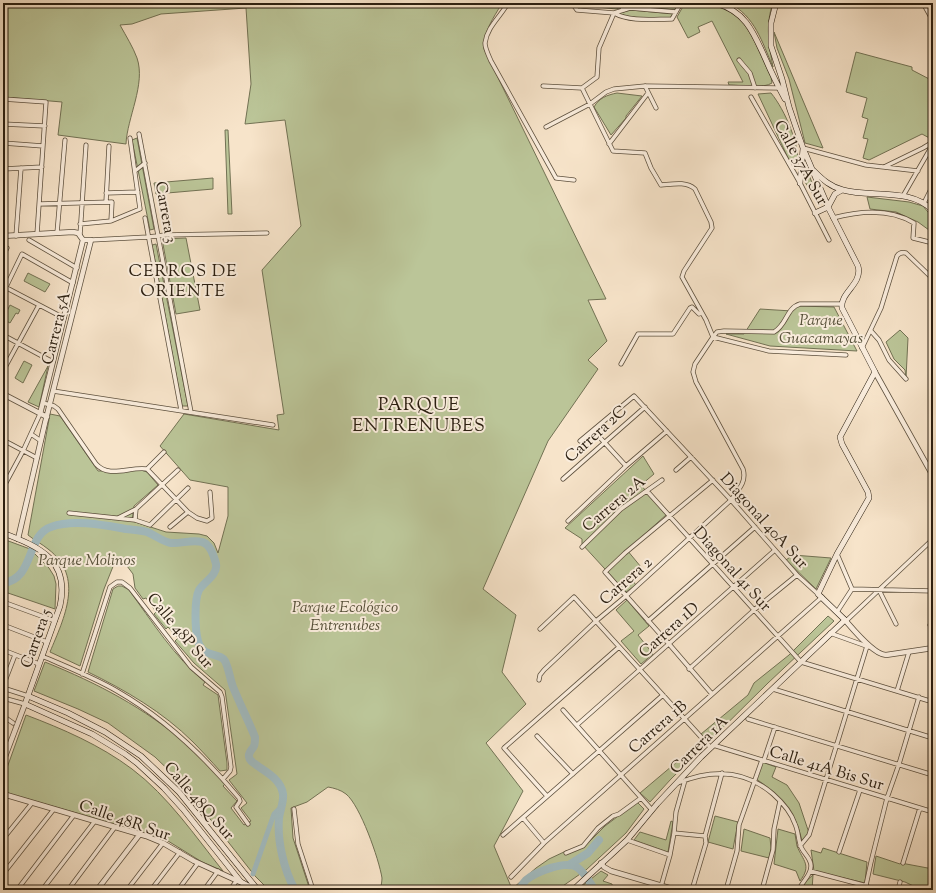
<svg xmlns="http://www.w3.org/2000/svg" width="936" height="893" font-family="'Sorts Mill Goudy',serif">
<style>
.green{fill:#bbc598;stroke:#727254}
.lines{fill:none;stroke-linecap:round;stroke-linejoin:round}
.canal{stroke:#a2bcc1;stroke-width:5}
.river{stroke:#a2bcc1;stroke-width:8}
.minor-casing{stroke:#5d503e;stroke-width:5}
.tertiary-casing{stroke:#5d503e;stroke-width:6}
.secondary-casing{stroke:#2a1e10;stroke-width:6}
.minor{stroke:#faeddd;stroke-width:3.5}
.tertiary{stroke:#faeddd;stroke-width:4.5}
.secondary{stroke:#faeddd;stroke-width:5}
.labels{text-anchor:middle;stroke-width:4;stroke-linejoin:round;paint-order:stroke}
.street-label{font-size:16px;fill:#2a1e10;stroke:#faeddd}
.park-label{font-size:16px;font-style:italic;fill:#565039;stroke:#faeddd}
.neighbourhood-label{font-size:17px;letter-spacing:1px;fill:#2a1e10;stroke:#faeddd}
.quarter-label{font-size:18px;letter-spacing:1px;fill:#2a1e10;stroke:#faeddd}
</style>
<rect width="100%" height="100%" fill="#f7e4ca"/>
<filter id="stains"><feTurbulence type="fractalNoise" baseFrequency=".005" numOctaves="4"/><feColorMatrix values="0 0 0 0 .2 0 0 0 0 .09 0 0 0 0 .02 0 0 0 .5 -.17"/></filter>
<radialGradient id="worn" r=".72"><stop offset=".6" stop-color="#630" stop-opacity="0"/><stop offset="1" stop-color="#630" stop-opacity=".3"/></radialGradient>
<path class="green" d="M3 3H502C493 19 484 30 484 49L606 299 588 300 607 341 588 360 598 369 548 441 483 589 516 615 502 672 526 704 486 743 523 791 494 846 512 889 536 868 549 859 566 851 584 847 605 826 637 802 644 809 626 833 586 870 557 890H380C381 886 382 882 382 878 379 859 360 805 346 794 341 790 334 788 328 787L307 802 291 808 293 838 310 890H269L255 876 181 782 155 757 108 723 78 709 34 691 45 662C99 684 143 707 188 745 200 756 210 769 222 780L225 784 223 786 237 801 231 808 244 825 251 821 241 808 247 803 229 780 237 774 225 690 194 663 175 641 178 638 168 627 166 629 154 614 156 612 146 598 143 599 135 588 133 574 124 562 114 564 104 589 80 666 50 652C64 618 85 577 48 549 42 544 34 540 28 535L50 414 60 416 98 471 141 470 147 472 158 485 134 506 132 521 166 532 199 534 207 536 214 543 218 553 228 516V487L190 480 160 446 184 414 279 430 277 415 284 414 262 270 301 226 285 120 245 124 251 84 246 8 161 14 132 24 120 25C126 36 133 47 137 58 146 84 127 118 126 144L58 135 62 102 3 97Z
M577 3H675L677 5V7L674 10 630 5 616 9 579 5Z
M685 3C746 3 748 30 771 77L772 83C764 89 739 85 729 85L728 82H743L712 21 698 27 700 32 688 38 677 17Z
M729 3H773C765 25 769 45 773 67 762 42 755 16 729 3Z
M631 10 673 14 670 18C657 17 629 20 619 13Z
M774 32 823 148 805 143 789 79 777 48Z
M856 52 912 67V70L933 81V140L922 134 869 160 863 158 868 139 863 138 868 119 862 117 867 98 846 92Z
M617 93 642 96 626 116V118L611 135 594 107C599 98 607 95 617 93Z
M771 93C785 110 800 145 798 167H796L788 158 758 94Z
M225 130H228L232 214H228Z
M137 138 154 229 150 230 132 140Z
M805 168H806L820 202H818L805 182Z
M213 178V189L156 194 154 183Z
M867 197 909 202 923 206 933 218V233L918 222 896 212 870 209Z
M186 238 200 310 176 314 162 239Z
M156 244 188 406H182L152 245Z
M28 273 50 284 45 292 24 281Z
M10 305 20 310 18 314 16 313 10 323 3 319Z
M797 306 834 307 857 351 770 346 726 334H744L760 309 792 311Z
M900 330 908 338 906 378 905 370 894 359 886 342Z
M24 361 32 365 23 383 15 378Z
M48 366 39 407 28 402Z
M643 456 654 474 641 485 666 515 627 550 641 567 629 576 636 585 626 592 582 544V539L565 528Z
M3 539 30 549 49 568 54 576 56 584 55 609 5 592 3 593Z
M793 555 831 558 816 589 786 560Z
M118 586H122L129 590C151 620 175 658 205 682L203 685 218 695 227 763V770L220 771C211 761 202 751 193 742 163 712 125 690 88 672L113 589Z
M627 600 649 626 638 635 653 654 641 664 621 641 634 631 616 610Z
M828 616 834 621 768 683 671 779 650 802 640 793 704 739 701 734 748 695 754 683 789 655Z
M26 715C63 729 100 745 132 769 168 796 195 836 223 871L202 862 168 841 132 829 3 792V779Z
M762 762 776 767 772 777 787 785 799 803 809 833 802 841C795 811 782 796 756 779Z
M715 816 738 822 733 849 708 842Z
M671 821 673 822 668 852 634 840 640 832 666 840Z
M744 829 770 838 771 848 769 858 741 851Z
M778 829 795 834C796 838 796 842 797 846 803 861 812 865 800 881L796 871 774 864Z
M823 848 867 862 865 883 814 871 811 850 821 853Z
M876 856 900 864 901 863 933 869 929 890H922L905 882 873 874Z
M601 871 608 875 603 881 612 884 613 890H583L581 887Z
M813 875 812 890H801L805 882Z"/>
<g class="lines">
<path class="canal" d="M253 874 274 814 282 806"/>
<path class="river" d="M3 583C35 579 26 535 51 527 73 519 103 525 126 529 133 530 140 530 147 532 155 535 163 542 171 543 181 544 192 539 202 542 210 544 214 556 216 564 218 575 204 582 199 590 194 600 195 630 198 641 203 659 220 652 225 661 229 669 230 679 233 687 240 704 248 720 255 737 255 740 255 744 254 746 252 750 248 752 249 757 250 766 280 773 283 794 284 802 280 810 279 818 277 841 284 870 295 890
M569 865 588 853 599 840
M519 890C521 887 523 883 526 880 536 872 567 859 578 868 585 873 590 883 595 890"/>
<defs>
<path id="minor" d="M508 3C501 16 487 27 485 43 485 49 489 56 491 61L556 178 574 180
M572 3 577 10 614 13 630 8 676 12
M619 3 624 10
M923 3 933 21
M739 60 750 73 755 88
M543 86 582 88
M645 86 656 108
M582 88 613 151 645 153 651 168 661 185C673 184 686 181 695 189L711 222 712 228 684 271 682 277 706 320 713 337
M582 88 597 77 599 48 614 13C630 22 653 19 672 19L681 3
M751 97 800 183 829 240
M3 99 46 102 37 234
M3 124 45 126
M546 127 590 104 606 92 614 89 645 86 779 88
M139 134 191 412
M3 143 43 146
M609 144 648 93
M803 148 866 165 918 171
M884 167 923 148 933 142
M3 169 42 167
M135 171 145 163
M106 193 138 192
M903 196 933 144
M106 202 109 146
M924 203 933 185
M39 204 112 202 111 221
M145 218 181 410
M833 218C859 211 890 208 914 223L913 238 933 243
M80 224 111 221 140 209 130 138
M57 233 65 140
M80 235 86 145
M16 236 21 168
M29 240 77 268
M91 240 148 237 165 235 267 233
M3 256 7 248
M3 286 64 318
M6 287 22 254 73 283
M871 331 879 340 889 360 906 379
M3 335 53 362
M713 337 769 351 846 355
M862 348 881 308 897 256C899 253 902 252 906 253L933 279
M621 364 638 334H673L690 308 692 307 699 314 702 313
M3 371 39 305
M932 380 933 387
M53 391 273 425
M43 403 54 406 58 409 96 464C109 479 131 466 147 469L188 512 197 518 207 521 212 518 210 492
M593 430 626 466
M31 434 41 441
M3 440 37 458
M580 441 634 396 731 500 797 575 818 594
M147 469 164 452
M676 470 691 457
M563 479 645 407
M3 488 23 451 40 414
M647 491 801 662 933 702
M69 513 135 520 150 525 188 488
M118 518 136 509
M135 520 136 509 178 470
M568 521 626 466 667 431
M170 527 188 512
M582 547 621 509 662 480
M837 554 852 589
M852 589 933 591
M879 590 896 624
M3 602 55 621
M837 612 852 589
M648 621 755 527
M846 621 933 539
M933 621 930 625 933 629
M3 625 47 642
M540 629 574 597 711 748
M830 633 869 647
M3 650 39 664
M42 656C67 667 93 677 117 691 164 718 204 756 239 798L240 801 236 807 248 824
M689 669 754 610 797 575
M82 674 110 587 117 582H122L130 588 191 667 220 692 222 697 231 767 230 771 223 779
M539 680 540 675 544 670 596 621 626 596 731 500C738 490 747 482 743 469L696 382 693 372 695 364 713 337 717 332 724 331 774 332C787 325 786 308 800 304H841
M3 686 15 655
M3 688 28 696
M773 689 933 738
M897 691 909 652
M712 694 669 644 605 572 625 553 713 480
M3 698 25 704
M563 710 652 810
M3 716 13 723
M748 719 933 775
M577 725 775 550
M537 736 573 774
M3 740 9 745
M713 745 933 812
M764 760 775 727
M685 780 676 812 674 833 705 836
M678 783C712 769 745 770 773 794 782 802 791 812 795 824 798 830 798 837 800 844 802 853 811 857 811 866 811 876 802 881 799 890
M547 796 504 748 619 647
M294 809 298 844 313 890
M523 818 544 843
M503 835 663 695
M3 839 32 803
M627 840 670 855
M800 846 809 835 867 646
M839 852 860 790
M566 853 583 846 598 828 613 816 619 814 641 798
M903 863 920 808
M810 871 867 886
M3 874 54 809
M511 877 544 843 822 597
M3 889 5 890
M17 890 74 815
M42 890 95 821
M68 890 115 827
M127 890 163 843
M151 890 180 852
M178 890 198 863
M204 890 218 871
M230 890 237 880
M660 890 670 855 674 833
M692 890 706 843 705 836 722 773
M726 890 737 851 739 825 762 760
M762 890 773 850 774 829 780 801
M865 890 871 862 887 798 899 764 919 697
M898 890 900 882"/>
<path id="tertiary" d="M3 236 73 232 78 233 83 240
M875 372 933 476
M3 394 47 417
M40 414 83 240
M18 539 45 423 91 240H83
M845 620C853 629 874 655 886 655L933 648
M3 762 25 704
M3 794 146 836 163 843 194 861 240 882
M601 863 604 867 611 871 676 890
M97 890 140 834"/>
<path id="secondary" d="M716 3C747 12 754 34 766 60 772 74 778 86 785 99
M814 171C823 180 831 187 843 190 870 198 912 187 933 211
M800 183 803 149
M815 213 828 207 835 194 842 190
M3 533C40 547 70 560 60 606L25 704 92 734 125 754 137 763 164 788 183 809 241 882 256 890
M28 696 68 713 105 732 141 756 179 792 258 890
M573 890 627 840 657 804 701 757 845 620 818 594 837 554 869 498 868 492 842 444 840 437 875 372 842 308C840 292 863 284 858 266L829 209 803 148 789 107 782 79 771 46V23L776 3"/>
</defs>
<use href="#minor" class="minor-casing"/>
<use href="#tertiary" class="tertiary-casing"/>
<use href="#secondary" class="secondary-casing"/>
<use href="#minor" class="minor"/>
<use href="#tertiary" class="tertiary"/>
<use href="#secondary" class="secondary"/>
</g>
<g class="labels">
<g class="street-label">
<text transform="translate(802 162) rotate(61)" y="6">Calle 37A Sur</text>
<text transform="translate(167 212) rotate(80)" y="6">Carrera 3</text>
<text transform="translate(55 328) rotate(-76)" y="6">Carrera 5A</text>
<text transform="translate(595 433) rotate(-42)" y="6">Carrera 2C</text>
<text transform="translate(613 503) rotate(-40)" y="6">Carrera 2A</text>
<text transform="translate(765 520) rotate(48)" y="6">Diagonal 40A Sur</text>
<text transform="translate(733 568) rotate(48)" y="6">Diagonal 41 Sur</text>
<text transform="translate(625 580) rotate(-41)" y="6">Carrera 2</text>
<text transform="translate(668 629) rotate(-42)" y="6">Carrera 1D</text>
<text transform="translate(181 630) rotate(50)" y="6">Calle 48P Sur</text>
<text transform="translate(35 638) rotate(-70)" y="6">Carrera 5</text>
<text transform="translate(657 726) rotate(-41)" y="6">Carrera 1B</text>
<text transform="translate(698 744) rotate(-45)" y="6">Carrera 1A</text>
<text transform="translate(827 767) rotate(17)" y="6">Calle 41A Bis Sur</text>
<text transform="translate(200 800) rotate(49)" y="6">Calle 48Q Sur</text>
<text transform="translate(125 819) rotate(19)" y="6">Calle 48R Sur</text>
</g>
<g class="park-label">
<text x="821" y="325">Parque<tspan x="821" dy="18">Guacamayas</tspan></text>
<text x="87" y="565">Parque Molinos</text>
<text x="345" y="612">Parque Ecológico<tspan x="345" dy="18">Entrenubes</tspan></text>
</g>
<g class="neighbourhood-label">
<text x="183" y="276">CERROS DE<tspan x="183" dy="20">ORIENTE</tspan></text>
</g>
<g class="quarter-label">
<text x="419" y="410">PARQUE<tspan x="419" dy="21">ENTRENUBES</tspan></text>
</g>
</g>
<rect width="936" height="893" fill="none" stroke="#f7e4ca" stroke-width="16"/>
<rect x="4" y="4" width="928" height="885" fill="none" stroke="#2a1e10" stroke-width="2"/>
<rect x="8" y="8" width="920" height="877" fill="none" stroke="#2a1e10"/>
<rect width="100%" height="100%" filter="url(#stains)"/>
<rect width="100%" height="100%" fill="url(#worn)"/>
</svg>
